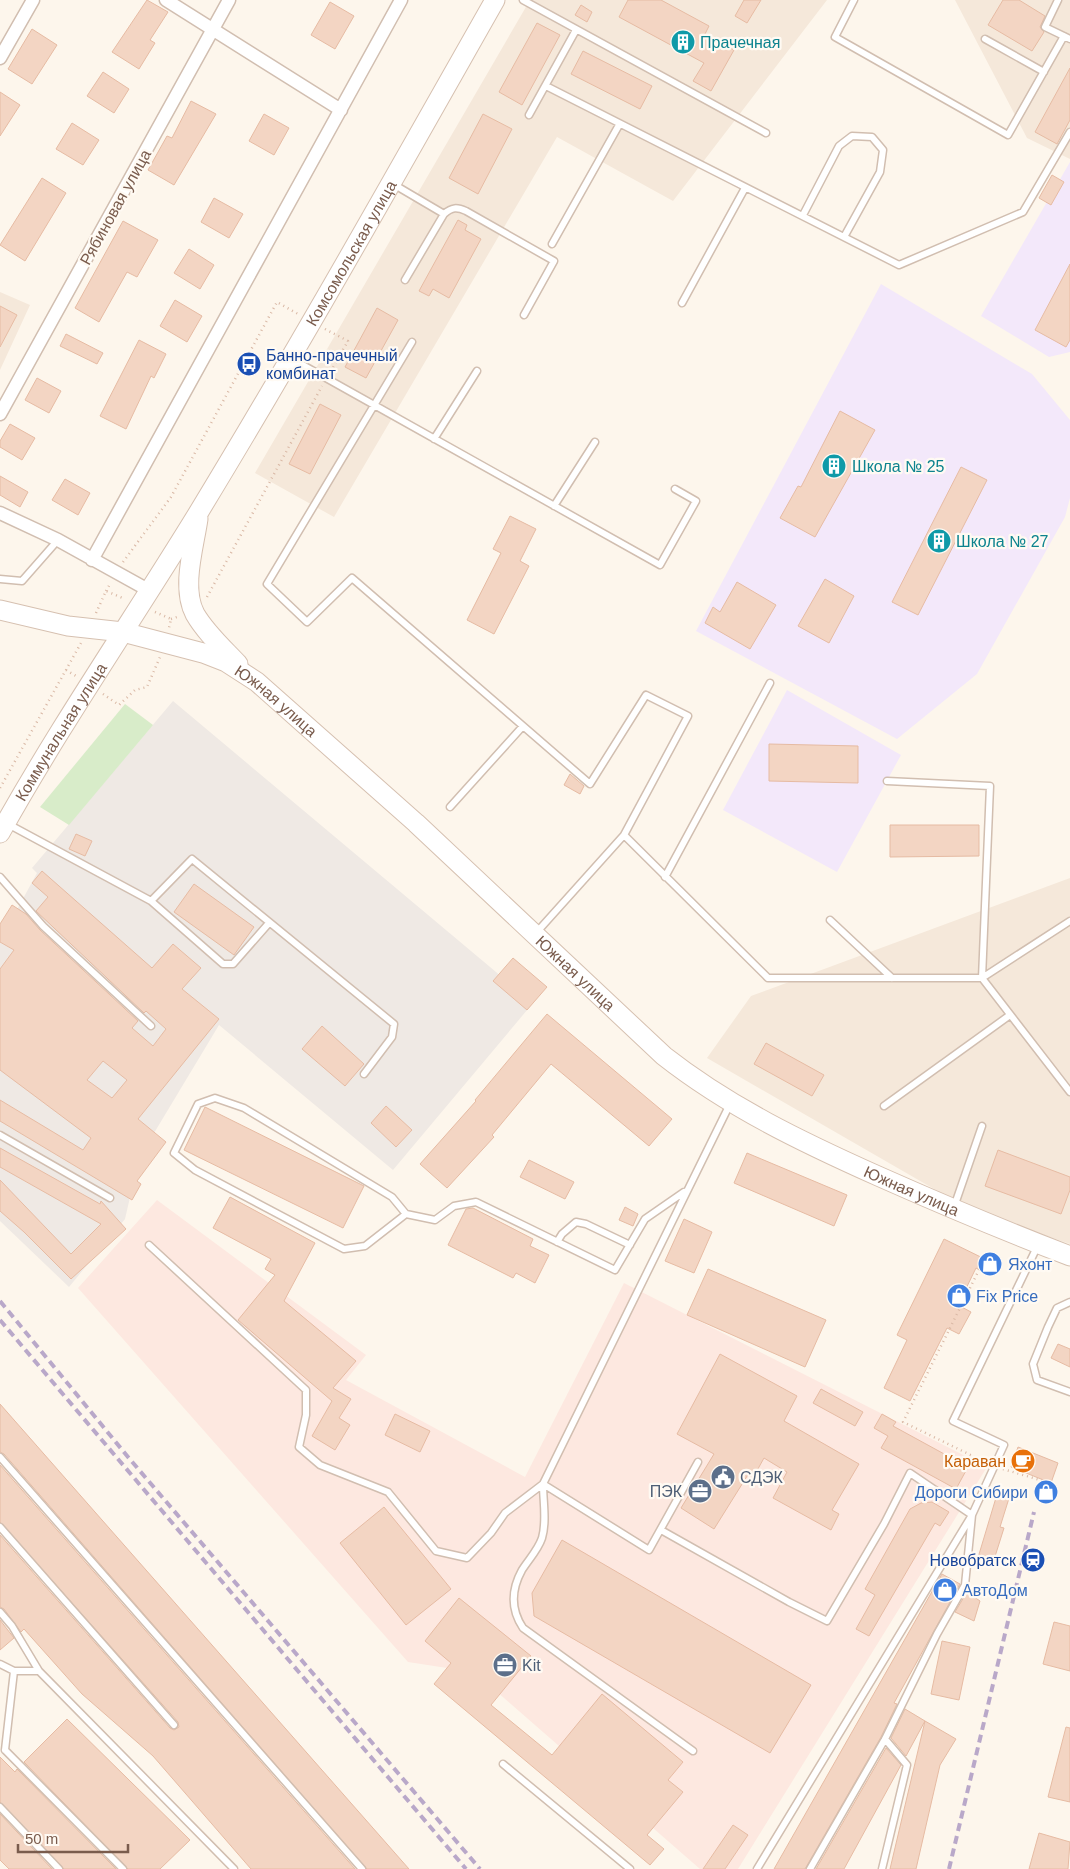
<svg xmlns="http://www.w3.org/2000/svg" width="1070" height="1869" font-family="Arial,sans-serif">
<style>
.residential{fill:#f5e8da}
.commercial{fill:#fde8e0}
.industrial{fill:#efe9e4}
.education{fill:#f3e8fa}
.green{fill:#d8ecc9}
.building{fill:#f3d5c3;stroke:#e6bba3;fill-rule:evenodd}
.lines{fill:none;stroke-linecap:round;stroke-linejoin:round}
.lane-casing{stroke:#d1beb0;stroke-width:9}
.street-casing{stroke:#d1beb0;stroke-width:15}
.secondary-casing{stroke:#d6c0b0;stroke-width:21}
.path{stroke:#d9b8a5;stroke-width:2.5;stroke-dasharray:1 4;stroke-linecap:butt}
.lane{stroke:#fff;stroke-width:6}
.street{stroke:#fff;stroke-width:12}
.secondary{stroke:#fff;stroke-width:19}
.rail{stroke:#b9a8c9;stroke-width:4;stroke-dasharray:8 5;stroke-linecap:butt}
.labels{text-anchor:middle;stroke-width:4.5;stroke-linejoin:round;paint-order:stroke}
.culture-label{font-size:16px;fill:#0d838f;stroke:#fffaf3;text-anchor:start}
.street-label{font-size:16px;fill:#7a5c4d;stroke:#fffaf3}
.transit-label{font-size:16px;fill:#164399;stroke:#fffaf3;text-anchor:start}
.shop-label{font-size:16px;fill:#366cbe;stroke:#fffaf3;text-anchor:start}
.food-label{font-size:16px;fill:#c56008;stroke:#fffaf3;text-anchor:end}
.service-label{font-size:16px;fill:#4e5e75;stroke:#fffaf3;text-anchor:start}
</style>
<rect width="100%" height="100%" fill="#fdf6ec"/>
<path class="residential" d="M530 0H827L673 201 557 137 334 517 255 473Z
M955 0H1070V159L1027 138Z
M0 292 30 305 0 370Z
M1070 878V1244L967 1208 707 1058 751 996Z"/>
<path class="commercial" d="M157 1200 366 1355 346 1380 525 1477 624 1283 987 1467 738 1869H700L465 1664 447 1668 408 1662 78 1288Z"/>
<path class="industrial" d="M173 701 533 1003 393 1170 219 1025 139 1158 125 1219 69 1287 0 1221V941L37 873 32 868Z"/>
<path class="education" d="M1070 162V352L1049 357 981 316Z
M881 284 1032 374 1070 420V498L1065 517 977 674 897 739 696 631Z
M787 690 901 755 837 872 723 810Z"/>
<path class="green" d="M125 704 153 725 69 825 40 807Z"/>
<path class="building" d="M147 0 168 12 150 40 155 43 139 69 112 52Z
M628 0H661L709 26 705 34 734 50 711 91 693 81 704 63 619 17Z
M744 0H761L747 23 735 16Z
M1003 0H1019L1045 16 1040 27 1044 32 1032 51 988 25Z
M330 2 354 16 335 49 311 35Z
M581 5 592 12 587 22 575 15Z
M537 23 560 35 522 105 499 92Z
M32 29 57 45 32 84 8 69Z
M583 51 652 86 640 109 571 74Z
M1070 68V120L1057 144 1035 132Z
M103 72 129 89 114 113 87 96Z
M0 92 20 105 0 136Z
M191 101 216 114 174 185 148 170 167 136 172 138Z
M264 114 289 128 274 155 249 141Z
M483 114 512 129 478 194 449 178Z
M72 123 99 140 83 165 56 149Z
M1052 175 1064 182 1051 205 1039 198Z
M42 178 66 193 25 261 0 245Z
M214 198 243 214 229 238 201 222Z
M458 220 467 225 465 230 481 239 449 298 433 289 429 296 419 291Z
M123 221 158 240 137 277 127 272 99 322 75 308Z
M189 249 214 265 200 289 174 273Z
M1070 264V340L1066 347 1035 330Z
M175 300 202 316 187 342 160 326Z
M0 306 17 315 0 347Z
M377 308 398 320 366 378 345 367Z
M66 334 103 353 97 364 60 346Z
M139 340 166 354 154 378 151 376 126 429 100 416Z
M37 378 61 391 49 413 25 400Z
M320 404 341 415 310 474 289 464Z
M840 411 875 430 815 537 780 518 798 486 801 487Z
M10 424 35 438 22 460 0 447V441Z
M961 467 987 480 918 615 892 602Z
M0 476 28 492 20 507 0 495Z
M65 479 90 493 78 515 52 500Z
M510 516 536 529 520 561 529 566 494 634 467 620 501 553 493 549Z
M825 579 854 596 829 643 798 626Z
M737 582 776 605 750 649 705 623 713 607 720 612Z
M769 744 858 746V783L769 781Z
M570 774 584 786 580 794 564 785Z
M890 825H979V856L890 857Z
M76 834 92 841 85 856 69 849Z
M42 871 152 968 173 944 201 968 182 989 219 1019 138 1119 166 1142 137 1181 141 1184 132 1200 0 1121V1100L83 1150 91 1138 0 1070V969L14 950 0 942V924L12 905 26 914 40 930 138 1021 132 1028 153 1046 166 1029 146 1011 144 1013 36 911 48 897 32 883ZM103 1061 127 1080 112 1098 87 1080Z
M194 884 254 927 234 955 174 912Z
M513 958 547 987 527 1010 493 981Z
M547 1014 672 1119 649 1146 551 1064 492 1135 494 1137 447 1188 420 1164 476 1101 475 1100Z
M322 1026 364 1064 345 1086 302 1049Z
M766 1043 824 1075 812 1096 754 1064Z
M386 1106 412 1130 396 1147 371 1123Z
M205 1107 364 1186 343 1228 184 1150Z
M0 1148 100 1204 101 1201 126 1229 71 1279 24 1232 0 1211V1180L71 1254 101 1224 0 1167Z
M998 1150 1070 1177V1190L1061 1214 985 1186Z
M747 1153 847 1195 834 1226 734 1183Z
M529 1160 574 1182 565 1199 520 1177Z
M230 1197 315 1243 284 1301 356 1361 333 1388 351 1399 339 1418 350 1425 335 1450 312 1436 332 1401 238 1320 275 1275 265 1269 271 1259 213 1228Z
M625 1207 638 1214 633 1226 619 1220Z
M473 1208 533 1239 530 1246 549 1255 535 1283 516 1273 513 1278 448 1245 466 1209Z
M684 1219 712 1232 694 1273 665 1261Z
M944 1239 995 1264 989 1275 976 1268 958 1305 971 1312 959 1334 947 1328 910 1401 884 1388 907 1340 897 1335Z
M708 1269 826 1320 805 1367 687 1315Z
M1058 1344 1070 1349V1367L1051 1358Z
M720 1354 797 1396 784 1421 859 1464 832 1510 839 1514 831 1530 773 1498 787 1472 764 1458 754 1476 749 1473 714 1529 681 1508 714 1454 677 1434Z
M821 1389 863 1412 855 1426 813 1403Z
M0 1404 409 1869H367L4 1454 0 1452Z
M395 1414 430 1431 420 1452 385 1435Z
M882 1414 896 1422 893 1426 968 1467 956 1489 881 1448 888 1436 874 1428Z
M1018 1447 1058 1463 1051 1483 1011 1467Z
M0 1465 355 1869H251L153 1756 82 1694 24 1629 21 1632 4 1609 0 1607V1535L170 1728 174 1730 179 1727 178 1722 0 1522Z
M998 1491 1010 1495 1000 1527 1004 1528 992 1566 977 1561Z
M932 1502 949 1512 940 1526 935 1523 869 1636 856 1629 875 1595 865 1589 910 1509 921 1503Z
M384 1507 451 1589 406 1625 340 1543Z
M562 1540 811 1685 770 1753 534 1616 532 1593Z
M942 1574 960 1584 894 1703 897 1704 881 1737 805 1869H774Z
M967 1592 980 1601 974 1621 955 1612Z
M459 1598 531 1656 491 1705 552 1755 602 1694 683 1762 668 1780 683 1792 647 1835 664 1849 650 1865 434 1684 451 1663 425 1641Z
M0 1620 14 1638 0 1650Z
M1054 1622 1070 1626V1671L1043 1664Z
M942 1641 970 1647 959 1700 931 1694Z
M905 1709 925 1721 906 1756 891 1738Z
M67 1719 190 1840 160 1869H128L24 1762Z
M925 1721 956 1739 940 1765 916 1869H890Z
M1066 1727 1070 1728V1802L1048 1797Z
M886 1748 901 1765 844 1869H816Z
M0 1757 15 1772 17 1769 116 1869H64L0 1802Z
M0 1814 52 1869H9L0 1860Z
M733 1825 748 1835 725 1869H703Z
M1039 1833 1070 1842 1068 1869H1029Z"/>
<g class="lines">
<defs>
<path id="lane" d="M523 0 766 133
M854 0 835 37 1008 135 1064 36
M1058 0 1045 27 1070 39
M985 39 1044 72
M546 86 899 265 1023 212 1070 132
M529 115 576 30
M393 184 444 214C452 207 457 207 466 211L554 261 524 315
M803 215 839 146 852 136 872 137 883 150 880 172 844 237
M552 244 619 125
M405 280 444 214
M682 303 745 188
M412 342 267 584 307 622 352 578 590 784 646 695 688 716 624 835 768 978H982L990 786 887 781
M292 359 660 565 696 501 675 489
M434 439 477 371
M554 506 595 442
M0 579 22 581 58 540
M450 807 523 726
M6 823 151 901 192 859 394 1024 392 1037 364 1074
M0 877 43 926 151 1026
M665 877 770 683
M151 901 223 964H233L269 923
M830 920 892 978
M1070 921 982 978 1070 1092
M536 933 624 835
M884 1106 1010 1015
M0 1135 110 1198
M954 1207 982 1126
M406 1214 365 1246 344 1249 195 1170 174 1153 198 1104 215 1098 244 1108 392 1197 406 1214 435 1220 454 1206 476 1202 615 1270 645 1219 684 1192
M557 1242 562 1234 576 1222 586 1224 630 1245
M149 1245 306 1390V1415L299 1447 320 1465 388 1492 436 1551 467 1558 491 1533 505 1513 543 1484 730 1104
M1070 1302 1057 1308 1048 1327 1033 1364 1037 1380 1070 1392
M0 1457 362 1869
M543 1484C543 1501 547 1521 542 1538 538 1550 529 1559 522 1570 511 1590 511 1610 523 1628L693 1751
M543 1484 649 1550 698 1462
M0 1527 174 1725
M661 1530 789 1602 827 1621 884 1524 910 1473 972 1515 757 1869
M0 1612 12 1626 39 1671
M0 1664 14 1671H39L234 1869
M5 1750 123 1869
M5 1750 14 1671
M503 1764 630 1869
M0 1807 59 1869
M810 1869 885 1739 937 1634 965 1585 972 1515 1004 1445 953 1421 1038 1245
M882 1869 907 1765 885 1739"/>
<path id="street" d="M166 0 341 110
M0 58 33 0
M0 414 229 0
M0 513 58 540 150 591
M92 560 401 0"/>
<g id="secondary">
<path d="M198 519C194 547 181 588 195 614 206 633 223 648 238 664"/>
<path id="s1" d="M0 610 68 626 123 632 203 653 226 662 257 682 416 823 664 1056C729 1107 802 1142 878 1176 941 1204 1005 1231 1070 1256"/>
<path id="s2" d="M0 833C62 722 134 618 200 510 302 342 398 171 495 0"/>
</g>
</defs>
<use href="#lane" class="lane-casing"/>
<use href="#street" class="street-casing"/>
<use href="#secondary" class="secondary-casing"/>
<path class="path" d="M325 329 348 341 331 371
M123 562 171 497 277 302 298 314
M106 591 110 584
M207 597 322 386
M155 612 171 619 169 628
M96 613 106 591 125 599
M171 619 180 616
M66 670 76 676
M103 694 119 705 135 690 147 687 160 657
M0 788 81 643
M986 1256 903 1422 987 1463
M1003 1469 1050 1483"/>
<use href="#lane" class="lane"/>
<use href="#street" class="street"/>
<use href="#secondary" class="secondary"/>
<path class="rail" d="M0 1301 128 1457 480 1869
M0 1320 466 1869
M949 1869 1034 1512"/>
</g>
<defs>
<symbol id="building-disc" viewBox="-11 -11 22 22"><circle r="9.5" fill="#0f9aa8" stroke="#fffaf3"/><path d="M-4-6H4V6H1V3H-1V6H-4ZM-2.5-4.3h1.7v1.8h-1.7ZM.8-4.3h1.7v1.8H.8ZM-2.5-1h1.7V.8h-1.7ZM.8-1h1.7V.8H.8Z" fill="#fff"/></symbol>
<symbol id="bus-disc" viewBox="-11 -11 22 22"><circle r="9.5" fill="#1a4fb4" stroke="#fffaf3"/><path d="M-5-6H5V4H4V6H2V4H-2V6H-4V4H-5ZM-3.5-4V0h7V-4ZM-3.5 1.2v1.5H-2V1.2ZM2 1.2v1.5H3.5V1.2Z" fill="#fff"/></symbol>
<symbol id="shop-disc" viewBox="-11 -11 22 22"><circle r="9.5" fill="#3f7fe0" stroke="#fffaf3"/><path d="M-5-2.5h2.3a2.7 3.5 0 0 1 5.4 0H5L5.5 6h-11ZM-1.5-2.5h3a1.5 2.3 0 0 0-3 0Z" fill="#fff"/></symbol>
<symbol id="cafe-disc" viewBox="-11 -11 22 22"><circle r="9.5" fill="#e8710a" stroke="#fffaf3"/><path d="M-5.5-4.5H6V0H3Q3 3.5 0 3.5H-2.5Q-5.5 3.5-5.5 0ZM3-3.2v2h1.7v-2ZM-6 4.5H4V6H-6Z" fill="#fff"/></symbol>
<symbol id="civic-disc" viewBox="-11 -11 22 22"><circle r="9.5" fill="#5c6f8a" stroke="#fffaf3"/><path d="M-.6-6.5H3V-4.5H.6V-3L4-1V1h2V6H-6V1h2V-1L-.6-3ZM-1.2 2.5V6h2.4V2.5Z" fill="#fff"/></symbol>
<symbol id="office-disc" viewBox="-11 -11 22 22"><circle r="9.5" fill="#5c6f8a" stroke="#fffaf3"/><path d="M-6-3h4V-5.5h4V-3h4V5H-6ZM-1-4.5V-3h2v-1.5ZM-6 0V1H6V0Z" fill="#fff"/></symbol>
<symbol id="station-disc" viewBox="-11 -11 22 22"><circle r="9.5" fill="#1a4fb4" stroke="#fffaf3"/><path d="M-3-6H3Q5-6 5-4V2Q5 4 3 4L4.5 6H3L1.5 4h-3L-3 6H-4.5L-3 4Q-5 4-5 2V-4Q-5-6-3-6ZM-3.5-4v3h7v-3ZM-3.5 1v1.5H-2V1ZM2 1v1.5H3.5V1Z" fill="#fff"/></symbol>
</defs>
<g fill-rule="evenodd">
<use href="#building-disc" x="669" y="28" width="28" height="28"/>
<use href="#bus-disc" x="235" y="350" width="28" height="28"/>
<use href="#building-disc" x="820" y="452" width="28" height="28"/>
<use href="#building-disc" x="925" y="527" width="28" height="28"/>
<use href="#shop-disc" x="976" y="1250" width="28" height="28"/>
<use href="#shop-disc" x="945" y="1282" width="28" height="28"/>
<use href="#cafe-disc" x="1009" y="1447" width="28" height="28"/>
<use href="#civic-disc" x="709" y="1463" width="28" height="28"/>
<use href="#office-disc" x="686" y="1477" width="28" height="28"/>
<use href="#shop-disc" x="1032" y="1478" width="28" height="28"/>
<use href="#station-disc" x="1019" y="1546" width="28" height="28"/>
<use href="#shop-disc" x="931" y="1576" width="28" height="28"/>
<use href="#office-disc" x="491" y="1651" width="28" height="28"/>
</g>
<g class="labels">
<g class="culture-label">
<text x="700" y="48">Прачечная</text>
<text x="852" y="472">Школа № 25</text>
<text x="956" y="547">Школа № 27</text>
</g>
<g class="street-label">
<text transform="translate(115 207) rotate(-61)" y="6">Рябиновая улица</text>
<text dy="6" stroke="none"><textPath href="#s2" startOffset="678">Комсомольская улица</textPath></text>
<text dy="6" stroke="none"><textPath href="#s1" startOffset="296">Южная улица</textPath></text>
<text dy="6" stroke="none"><textPath href="#s2" startOffset="118">Коммунальная улица</textPath></text>
<text dy="6" stroke="none"><textPath href="#s1" startOffset="701">Южная улица</textPath></text>
<text dy="6" stroke="none"><textPath href="#s1" startOffset="1105">Южная улица</textPath></text>
</g>
<g class="transit-label">
<text x="266" y="361">Банно-прачечный<tspan x="266" dy="18">комбинат</tspan></text>
<text x="1016" y="1566" text-anchor="end">Новобратск</text>
</g>
<g class="shop-label">
<text x="1008" y="1270">Яхонт</text>
<text x="976" y="1302">Fix Price</text>
<text x="1028" y="1498" text-anchor="end">Дороги Сибири</text>
<text x="962" y="1596">АвтоДом</text>
</g>
<g class="food-label">
<text x="1006" y="1467">Караван</text>
</g>
<g class="service-label">
<text x="740" y="1483">СДЭК</text>
<text x="682" y="1497" text-anchor="end">ПЭК</text>
<text x="522" y="1671">Kit</text>
</g>
</g>
<path d="M18 1844v8h110v-8" fill="none" stroke="#7a5c4d" stroke-width="2.5"/>
<text x="25" y="1844" font-size="15" fill="#7a5c4d" stroke="#fffaf3" stroke-width="4" paint-order="stroke">50 m</text>
</svg>
